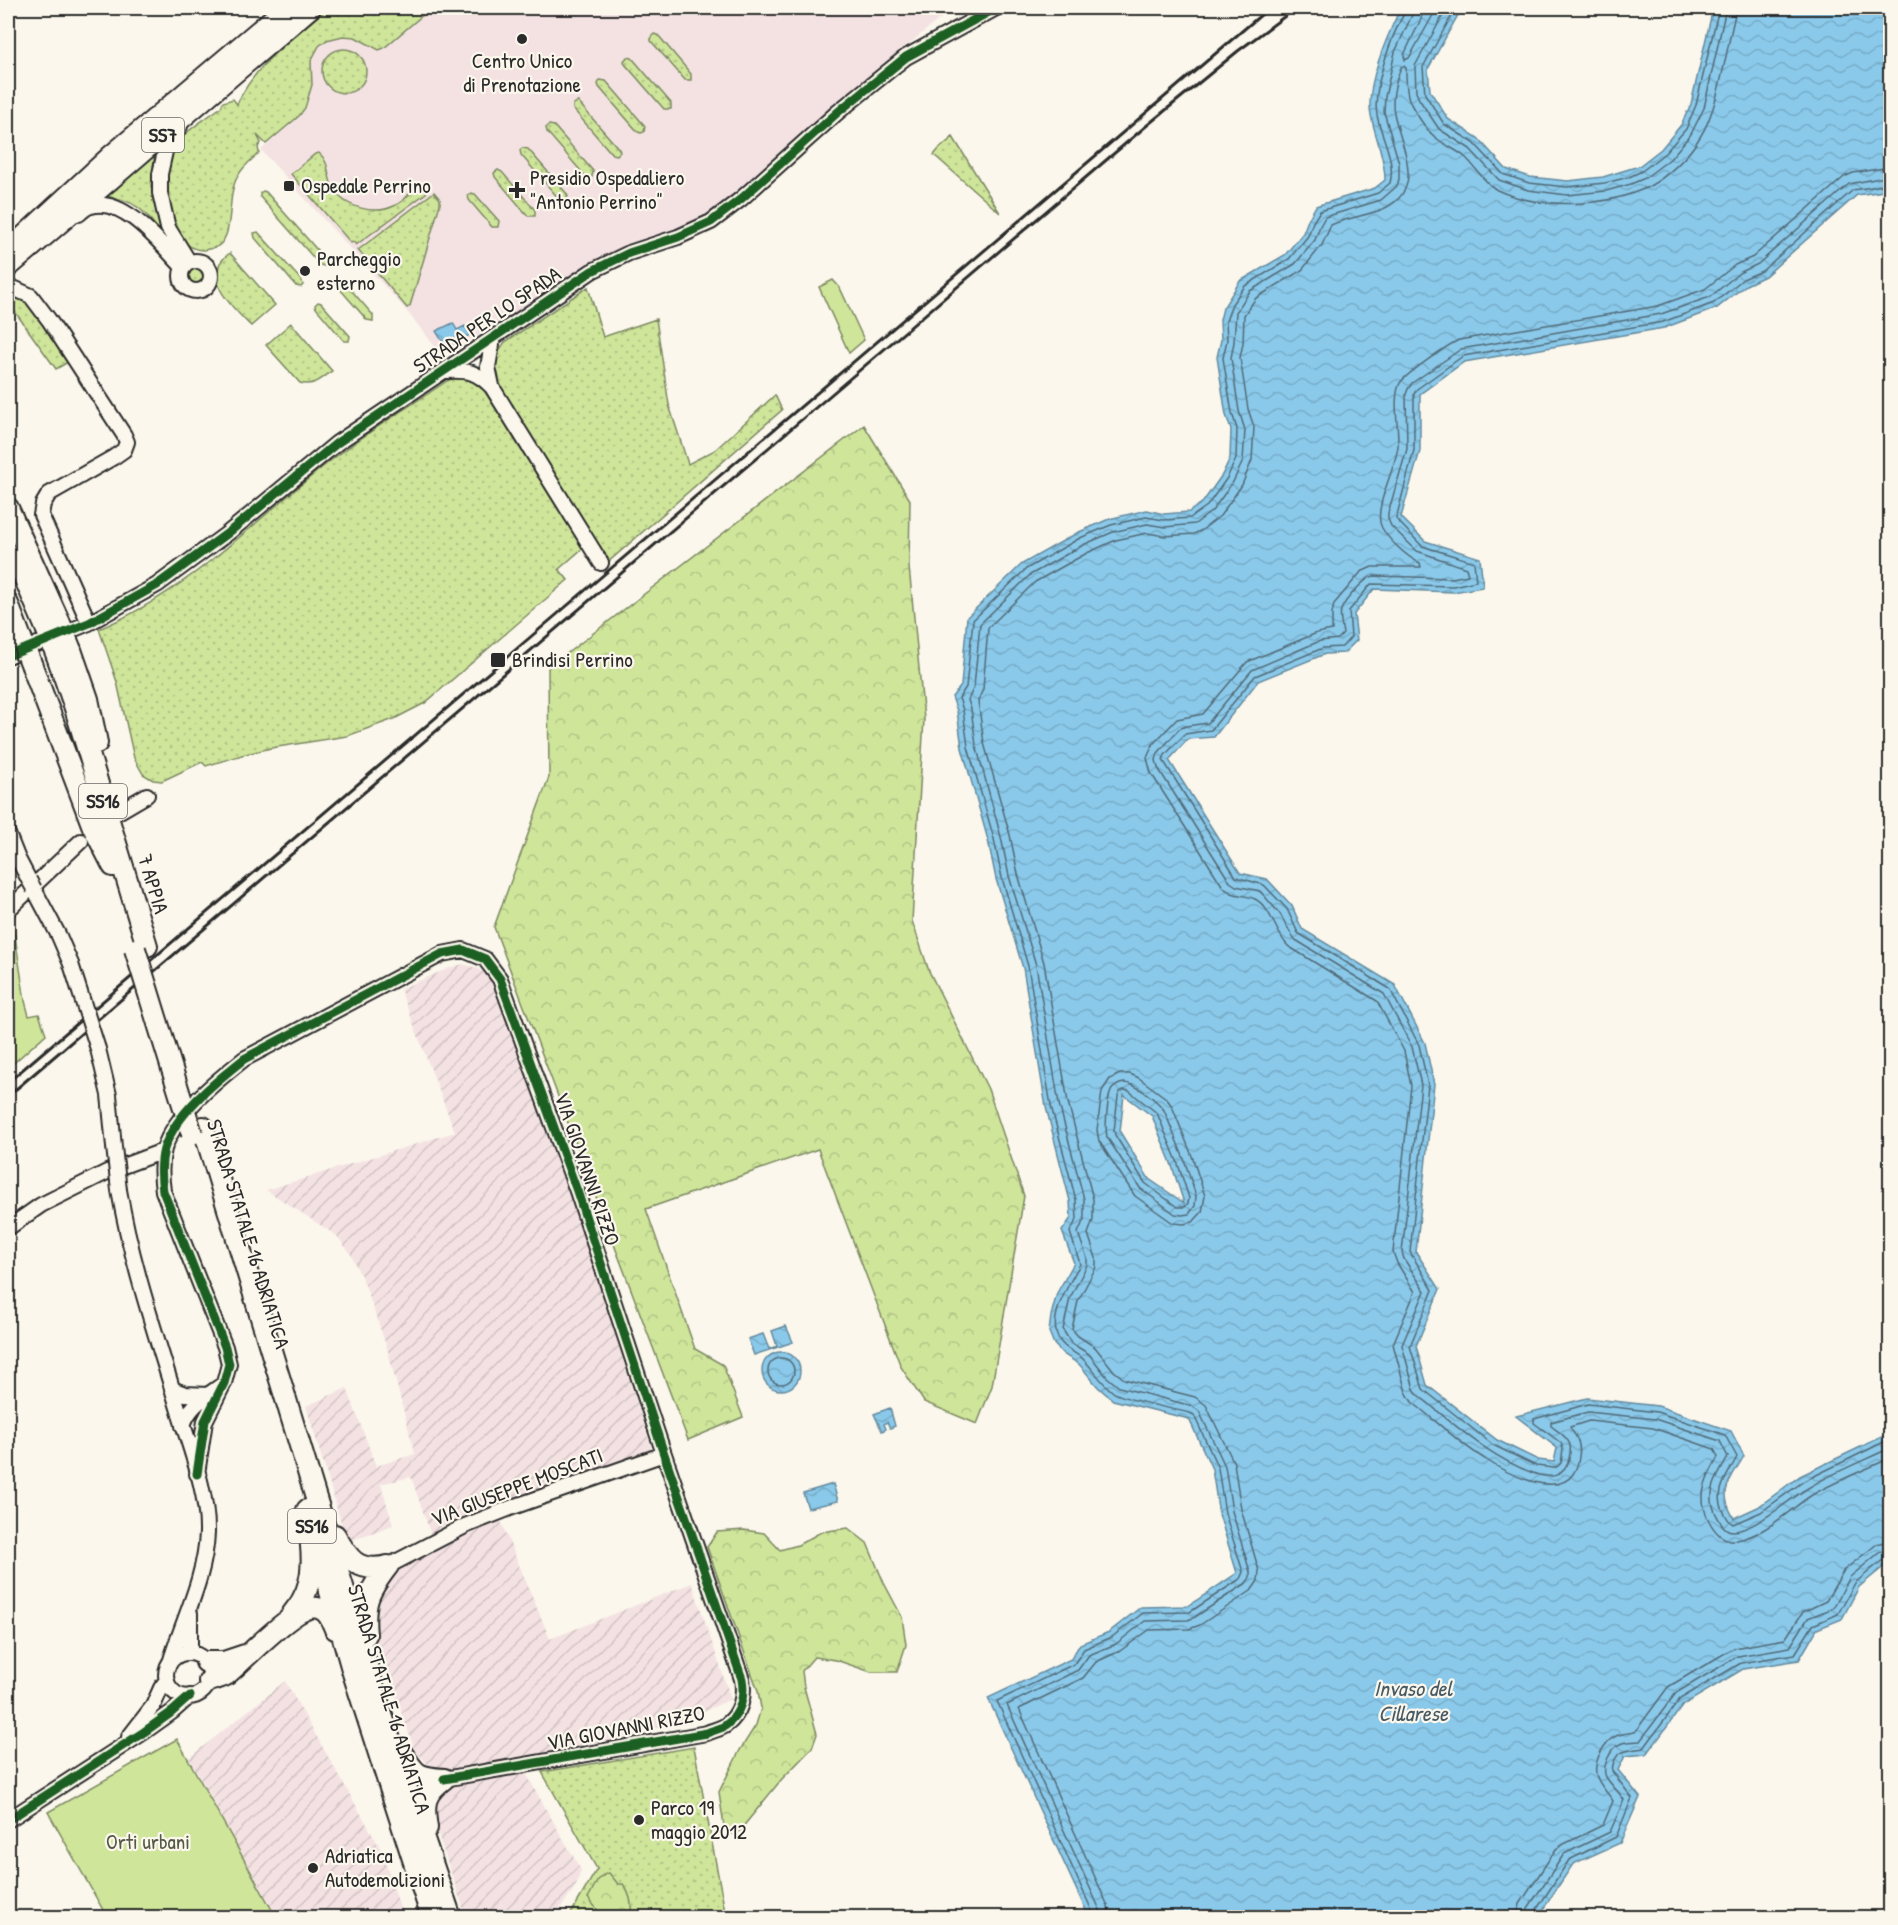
<svg xmlns="http://www.w3.org/2000/svg" width="1898" height="1925" font-family="'Patrick Hand',sans-serif">
<style>
.built{fill:#f4e2e3}
.industrial{fill:url(#industrial-furrows)}
.grass{fill:url(#grass-dots);stroke:#7c8862;stroke-width:1.5}
.forest{fill:url(#forest-crowns);stroke:#7c8862;stroke-width:1.5}
.garden{fill:#cee59a;stroke:#7c8862;stroke-width:1.5}
.water{fill:url(#water-waves);stroke:#648a9e;stroke-width:1.5;fill-rule:evenodd}
.lines{fill:none;stroke-linecap:round;stroke-linejoin:round}
.shore{stroke:#516a77;stroke-width:1.5}
.minor-casing{stroke:#2b2b2b;stroke-width:18}
.highway-casing{stroke:#2b2b2b;stroke-width:24}
.minor{stroke:#fbf7ec;stroke-width:14}
.highway{stroke:#fbf7ec;stroke-width:20}
.rail{stroke:#2b2b2b;stroke-width:3}
.minor-bridge-casing{stroke:#2b2b2b;stroke-width:18;stroke-linecap:butt}
.highway-bridge-casing{stroke:#2b2b2b;stroke-width:24;stroke-linecap:butt}
.minor-bridge{stroke:#fbf7ec;stroke-width:14}
.highway-bridge{stroke:#fbf7ec;stroke-width:20}
.cycleway-casing{stroke:#fbf7ec;stroke-width:13}
.cycleway{stroke:#1b5e20;stroke-width:9}
.poi-dot{fill:#2b2b2b;stroke:#fbf7ec;stroke-width:2}
.labels{text-anchor:middle;stroke-width:4.5;stroke-linejoin:round;paint-order:stroke}
.shield{fill:#fbf7ec;stroke:#696865;stroke-width:1.5}
.shield-label{font-size:20px;font-weight:bold;fill:#2b2b2b}
.poi-label{font-size:21px;fill:#2b2b2b;stroke:#fbf7ec;text-anchor:start}
.street-label{font-size:21px;fill:#2b2b2b;stroke:#fbf7ec}
.park-label{font-size:21px;fill:#545a47;stroke:#fbf7ec}
.water-label{font-size:22px;font-style:italic;fill:#485a64;stroke:#fbf7ec}
</style>
<defs>
<pattern id="industrial-furrows" width="10" height="10" patternUnits="userSpaceOnUse" patternTransform="scale(1.5)"><rect width="10" height="10" fill="#f4e2e3"/><path d="M-1 1l2-2M0 10L10 0M9 11l2-2" fill="none" stroke="#d1c2c3"/></pattern>
<pattern id="grass-dots" width="8" height="8" patternUnits="userSpaceOnUse" patternTransform="scale(1.5)"><rect width="8" height="8" fill="#cee59a"/><path d="M2 2h.1M6 6h.1" fill="none" stroke="#b1c585" stroke-width="1.8" stroke-linecap="round"/></pattern>
<pattern id="forest-crowns" width="20" height="18" patternUnits="userSpaceOnUse" patternTransform="scale(1.5)"><rect width="20" height="18" fill="#cee59a"/><path d="M2 6a3 3 0 1 1 6 0M12 15a3 3 0 1 1 6 0" fill="none" stroke="#b1c585"/></pattern>
<pattern id="water-waves" width="16" height="10" patternUnits="userSpaceOnUse" patternTransform="scale(1.5)"><rect width="16" height="10" fill="#8ac9ea"/><path d="M0 5q4-4 8 0t8 0" fill="none" stroke="#77adc9"/></pattern>
</defs>
<rect width="100%" height="100%" fill="#fbf7ec"/>
<filter id="ink" filterUnits="userSpaceOnUse"><feTurbulence type="fractalNoise" baseFrequency=".0167" numOctaves="2"/><feDisplacementMap in="SourceGraphic" scale="12" xChannelSelector="R" yChannelSelector="G"/><feConvolveMatrix kernelMatrix="1 2 1 2 8 2 1 2 1" color-interpolation-filters="sRGB"/></filter>
<g filter="url(#ink)">
<path class="built" d="M432 8H953L817 119 720 207 667 236 614 251 586 267 498 325 442 355 405 309 261 150 299 117 306 108 312 86 311 61 319 46 327 41 343 36 355 37 379 50 384 49Z"/>
<path class="industrial" d="M463 964 477 968 486 974 493 985 573 1205 651 1446 649 1453 495 1506 444 1525 431 1535 411 1477 381 1484 393 1525 347 1542 306 1406 347 1388 376 1466 415 1454 387 1348 365 1285 350 1253 337 1236 266 1190 455 1132 400 989 449 968Z
M499 1517 550 1639 692 1583 731 1699 689 1718 623 1738 578 1748 517 1758 581 1870 576 1886 554 1917H466L432 1817 434 1770 415 1751 378 1645 373 1623 374 1609 380 1593 395 1571 436 1551 438 1543Z
M285 1681 382 1851 403 1917H277L189 1758Z"/>
<path class="grass" d="M328 8H431L384 48 379 50 355 37 343 36 327 40 319 46 311 61 312 85 305 108 299 116 266 144 257 135 261 143 258 147 259 153C249 162 238 171 234 185 228 202 233 237 218 246 215 248 208 249 205 250 168 253 161 178 170 154 176 136 206 119 221 107L223 102 233 99 237 104C256 63 295 36 328 8Z
M654 34 658 35 691 74V80H685L651 41V37Z
M322 71a22 22 0 1 1 44 0a22 22 0 1 1-44 0Z
M627 57 632 58 671 103V109H664L625 64 624 61Z
M600 80 606 81 645 126 644 132 641 133 638 132 599 87 598 84Z
M578 102 619 149 620 152 617 155 612 154 573 109V104Z
M549 125 554 126 593 171 592 177H586L547 132 546 128Z
M953 137 1000 213 934 155 939 149Z
M522 148 528 149 567 194 568 197 566 200H560L521 155 520 150Z
M155 151 151 186 158 220 166 240C146 213 137 198 101 196Z
M319 153C330 162 327 176 333 188 344 208 376 216 396 205 405 201 410 193 415 185L428 189 426 193 356 245 354 242 351 243 291 174 315 154Z
M498 170 502 172 535 210V216H528L495 177 494 173Z
M263 191 266 192 326 260 325 266 320 265 260 197V193Z
M434 192 440 199V204L410 306 407 308 358 250Z
M471 193 475 194 499 221 498 227H492L469 200 468 196Z
M258 232 302 281 303 285 301 287 296 286 255 238 254 233Z
M230 253 275 305 251 326C233 308 197 276 230 253Z
M185 275a11 11 0 1 1 22 0a11 11 0 1 1-22 0Z
M341 281 345 283 373 315V321L367 320 339 288 338 284Z
M588 287 603 337 656 319 669 405 688 464 715 450 775 395 782 410 607 563 499 386C495 368 493 357 505 342Z
M13 292 31 304 70 361 56 369 8 302V293Z
M318 302 321 303 350 336 349 341H344L316 308 315 305Z
M291 323 332 371C322 379 313 387 300 383L266 345Z
M460 375 472 377 482 387 583 548 559 569 568 580 425 703 394 719 347 736 271 748 242 755 206 766 202 762 162 781 153 780 143 774 134 758 117 682 99 629C189 592 258 517 334 458 370 430 410 406 447 381Z
M694 1747 726 1917H569L597 1869 542 1772Z"/>
<path class="forest" d="M864 425 910 500 909 567 924 719 912 921 929 971 988 1089 1024 1196 992 1386 977 1424 924 1402 901 1367 818 1149 646 1209 695 1349 723 1365 743 1417 688 1440 494 927 549 777 548 668Z
M848 1528 867 1543 884 1583 902 1617 906 1645 897 1672H871L836 1660 814 1657 802 1671 804 1687 817 1734 812 1748 781 1780 737 1834H725L719 1792 740 1750 756 1725 761 1708 758 1691 707 1547 717 1532 744 1530 764 1533 780 1550 798 1545 821 1532Z
M609 1873 618 1884H623C631 1895 632 1905 631 1917H594L599 1912 588 1898C594 1888 597 1876 609 1873Z"/>
<path class="garden" d="M833 280 840 288 864 340 849 353 819 287Z
M13 923 25 1001 29 1016 39 1014 46 1034 8 1068V928Z
M177 1739 276 1917H107L48 1812Z"/>
<path class="water" d="M1402 8H1462L1428 69 1430 91 1448 119 1478 138 1506 169 1530 177 1568 181 1603 177 1639 166 1661 149 1681 125 1691 104 1713 8H1890V190L1857 195 1765 276 1746 285 1717 308 1664 328 1464 362 1420 394V451L1401 517 1425 541 1480 558 1483 587 1453 592 1374 589 1354 614 1357 640 1344 653 1325 654 1258 681 1214 737 1188 739 1169 760 1240 873 1267 879 1292 906 1302 929 1395 985 1425 1043 1434 1084 1416 1252 1440 1289 1416 1346 1427 1385 1497 1440 1538 1460 1554 1462 1557 1448 1516 1416 1587 1398 1658 1406 1731 1431 1744 1456C1730 1481 1717 1490 1734 1518L1758 1507 1800 1476 1890 1433V1559L1888 1563 1859 1587 1842 1619 1817 1629 1799 1660 1743 1669 1683 1705 1647 1754 1625 1756 1618 1770 1640 1797 1620 1843 1573 1864 1538 1917H1089L988 1698 1071 1659 1080 1644 1109 1632 1141 1607 1188 1606 1237 1573 1219 1514 1212 1469 1189 1419 1113 1400 1098 1387 1079 1364 1063 1354 1054 1344 1049 1332 1051 1316 1057 1293 1074 1263 1062 1231 1071 1218 1070 1201 1046 1107 1023 968 996 879 988 840 962 748 957 711 952 697 961 686 967 617 1022 564 1077 533 1109 519 1147 510 1164 514 1189 512 1203 502 1222 475 1230 458 1231 429 1226 415 1217 357 1221 340 1220 320 1223 308 1240 281 1285 255 1303 233 1308 220 1316 206 1375 188 1385 180C1385 157 1375 137 1371 115 1365 86 1387 37 1399 11ZM1124 1095 1152 1116 1171 1163 1184 1203 1149 1179 1120 1132Z
M453 323 457 330 465 326 470 335 446 347 436 331Z
M786 1326 793 1342 754 1355 748 1339 763 1334 769 1349 777 1346 772 1331Z
M762 1371a19 19 0 1 1 38 0a19 19 0 1 1-38 0Z
M890 1408 895 1426 890 1428 887 1422 884 1424 886 1429 882 1431 874 1414Z
M833 1484 838 1501 808 1508 803 1493Z"/>
<g class="lines">
<path class="shore" d="M1423 8 1421 19 1404 55 1405 60 1409 58 1437 8
M1447 8 1415 66 1416 92 1419 99 1439 129 1470 149 1499 180 1528 190 1567 195 1606 191 1631 184 1645 178 1670 159 1691 134 1704 108 1726 8
M1456 8 1423 67 1425 94 1444 124 1474 143 1503 174 1529 183 1567 187 1605 183 1629 177 1642 171 1665 153 1686 129 1696 105 1719 8
M1890 167 1853 173 1844 177 1753 257 1735 265 1705 289 1658 306 1459 340C1449 344 1406 374 1400 383 1392 398 1399 429 1398 446 1396 467 1376 503 1380 522 1382 535 1408 558 1420 563L1421 567H1372L1361 572 1334 604 1332 614V630L1317 633 1247 662 1203 714 1177 719 1153 744 1147 758 1151 773 1223 887C1233 897 1244 894 1255 899 1271 907 1276 934 1288 946L1377 1001 1404 1051 1411 1086 1393 1252 1397 1263 1415 1292 1393 1344 1406 1392 1412 1402C1435 1420 1460 1444 1485 1459 1504 1472 1556 1499 1573 1474 1579 1465 1582 1448 1577 1439 1575 1434 1572 1431 1570 1427L1589 1421 1653 1428 1714 1449 1718 1457C1706 1480 1696 1495 1709 1521 1715 1532 1723 1542 1737 1540 1764 1536 1790 1509 1812 1495 1836 1481 1865 1470 1890 1458
M1890 176 1849 184 1758 264 1739 273 1710 297 1661 314 1461 349 1412 383 1408 389 1406 394 1407 449 1388 513V519L1391 526 1417 551 1466 568 1468 575 1452 578 1374 576C1364 578 1345 600 1341 610 1339 617 1342 626 1343 634L1338 639 1320 641 1252 670 1208 723 1186 726 1179 729 1158 753 1156 760 1158 768 1230 882 1236 886 1260 891 1280 914 1294 939 1384 994 1412 1047 1421 1085 1402 1252 1404 1259 1425 1291 1402 1345 1414 1389 1418 1395C1454 1424 1489 1457 1533 1473 1549 1479 1565 1478 1569 1459 1570 1452 1572 1446 1568 1441 1565 1435 1556 1430 1551 1426V1422L1588 1412 1655 1419 1720 1441 1728 1457C1718 1477 1704 1492 1717 1516 1720 1521 1722 1527 1728 1530 1746 1538 1792 1497 1808 1488 1834 1472 1863 1461 1890 1448
M1890 184 1853 190 1762 271 1743 279 1714 303 1663 322 1463 356 1417 389 1414 394V450L1396 519 1422 546 1474 562 1476 581 1453 586 1371 584 1349 611 1351 637 1342 647 1323 648 1255 676 1211 730 1185 734 1165 755 1163 760 1236 877 1264 885 1287 909 1298 933 1390 989 1419 1045 1428 1085 1410 1252 1433 1290 1410 1346 1423 1389 1493 1445 1536 1466 1554 1468 1558 1466 1561 1463 1563 1449 1561 1443 1534 1423V1419L1588 1404 1657 1412 1725 1435 1737 1457C1728 1475 1713 1492 1724 1512 1727 1518 1728 1521 1733 1524L1761 1512 1804 1481 1890 1439
M1120 1074H1130L1139 1078 1166 1098 1172 1106 1192 1156 1205 1196 1202 1212 1193 1222 1184 1224 1173 1223 1135 1196 1099 1141 1097 1130 1102 1091 1110 1079Z
M1124 1083C1135 1083 1158 1101 1164 1110L1184 1159 1196 1196 1195 1206 1189 1214 1182 1215 1175 1214 1140 1188 1107 1137C1105 1128 1107 1100 1111 1091 1114 1086 1118 1084 1124 1083Z
M1124 1090 1129 1091 1157 1113 1177 1161 1189 1198 1188 1203 1185 1207H1177L1145 1183 1115 1135 1114 1131 1118 1096 1120 1092Z
M768 1371a13 13 0 1 1 26 0a13 13 0 1 1-26 0Z
M1094 1918 1093 1913 997 1701 1074 1664 1084 1649 1112 1637 1143 1613 1190 1612 1240 1579 1243 1572 1225 1513 1218 1468 1194 1415 1190 1413C1174 1409 1124 1400 1113 1392 1102 1383 1095 1372 1085 1361 1078 1353 1067 1351 1060 1341 1045 1320 1070 1283 1080 1264L1070 1232 1077 1219 1076 1200 1051 1106 1028 966 1002 878 994 839 968 747 963 710 959 698 966 687 973 620 1026 569 1080 538 1111 525 1146 517 1164 520 1190 518 1207 506 1227 478 1236 459 1237 429 1232 413 1223 358 1227 340 1226 321 1232 304 1245 286 1289 259 1308 236 1313 222 1320 211 1378 193 1390 183C1396 160 1381 137 1377 115 1372 89 1392 34 1405 12L1406 8
M1101 1918 1100 1910 1007 1705 1078 1670 1089 1655 1116 1644 1145 1621 1188 1620 1195 1617 1245 1584 1250 1578V1572L1232 1511 1225 1466 1199 1411 1192 1406 1119 1387 1107 1377 1089 1354 1071 1343 1063 1330 1070 1298 1087 1265V1258L1078 1233 1084 1219V1199L1059 1104 1036 965 1009 876 1001 837 976 745 971 709 968 700 974 687 980 624 1030 575 1083 545 1113 532 1147 524 1165 527 1195 524 1212 511 1233 482 1243 461 1245 430 1239 411 1231 358 1234 342 1236 312 1250 291 1295 264 1315 240 1320 226 1325 217 1381 200 1397 186 1399 179V163L1384 112 1385 97 1395 52 1412 15 1414 8
M1110 1918 1108 1906 1019 1709 1083 1678 1096 1662 1120 1651 1149 1630 1189 1629 1200 1625 1251 1591 1258 1581 1259 1571 1241 1509 1234 1463 1206 1405 1195 1397 1124 1379 1114 1371 1095 1347 1078 1336 1072 1329 1078 1301 1096 1267V1258L1088 1234 1093 1220V1199L1068 1102 1044 963 1018 874 1010 835 984 743 978 701 983 689 988 628 1035 582 1087 553 1116 540 1147 533 1165 536 1194 534 1202 530 1220 516 1242 485 1252 460 1254 427 1248 409 1240 358 1243 343 1244 315 1256 298 1302 270 1322 245 1331 225C1348 217 1368 216 1385 208 1427 188 1400 145 1394 113 1391 99 1396 80 1401 67L1404 66 1406 68C1406 77 1406 87 1408 96 1410 106 1427 131 1435 137 1444 145 1457 150 1465 157 1476 167 1484 183 1497 190 1540 210 1606 207 1648 187 1667 177 1689 156 1700 137 1718 110 1726 52 1734 19L1736 8
M1517 1918 1520 1904 1556 1849 1564 1844 1603 1825 1613 1801C1608 1793 1600 1786 1597 1777 1592 1764 1603 1742 1616 1736 1622 1733 1629 1733 1635 1732L1668 1687 1732 1649 1739 1647 1785 1639 1803 1612 1826 1601 1844 1570 1877 1544 1890 1540
M1526 1918 1528 1908 1564 1854 1610 1832 1624 1800C1619 1792 1611 1785 1606 1777 1601 1767 1611 1748 1620 1744 1626 1741 1634 1742 1640 1741L1676 1693 1738 1656 1790 1647 1808 1618 1833 1608 1850 1577 1880 1552 1890 1550
M1534 1918 1535 1912 1569 1860 1616 1837 1632 1798 1612 1771C1614 1749 1627 1751 1644 1748L1680 1699 1741 1663 1795 1654 1813 1625 1838 1614 1855 1583 1885 1558 1890 1557"/>
<defs>
<path id="minor" d="M180 126 166 147 160 174V193L168 228 189 262
M79 214C82 211 87 207 91 206 125 196 162 246 183 267
M181 276a15 15 0 1 1 30 0a15 15 0 1 1-30 0Z
M8 290 11 287 31 296 49 320 124 435 127 442 124 450 114 457 49 494 43 504 41 515 89 623
M446 371C468 370 476 371 492 387L601 563
M492 386 488 367 493 338
M8 656 89 623 157 585 228 533 337 443 592 271 629 253 678 237 711 222 741 199 838 112 906 57 996 8
M118 812 147 795
M8 834 18 859 29 880
M34 889 59 936 71 964
M8 910 81 841
M98 1049 109 1095 114 1147
M119 1190C132 1267 159 1343 181 1418 192 1453 208 1496 207 1533 205 1579 183 1619 170 1663
M8 1228 41 1205 107 1172 163 1151
M172 1389 185 1394 209 1395
M183 1426C188 1406 207 1396 222 1385
M197 1474 205 1421 224 1383 229 1364 225 1347 163 1191C161 1177 160 1164 164 1149 175 1114 215 1082 244 1059L442 954 463 950 485 959 500 979 577 1191 664 1454 742 1679C745 1696 741 1714 726 1725 721 1729 713 1730 707 1733L444 1779
M388 1566 465 1526 513 1507 664 1454
M190 1653V1613
M166 1675a22 22 0 1 1 44 0a22 22 0 1 1-44 0Z
M129 1737 153 1706 161 1688 167 1680
M8 1820 144 1732 172 1712 190 1696"/>
<path id="highway" d="M8 251 110 157 286 8
M8 267 310 8
M8 508 60 623
M15 556 46 628
M8 604 21 638
M71 650 88 699 97 743
M57 656 75 708 147 946
M32 666 93 827 113 866
M203 1127 386 1728 451 1918
M335 1535C349 1560 358 1573 388 1566
M319 1553 353 1673 432 1918
M291 1616C294 1611 299 1606 302 1600 318 1573 310 1539 307 1510
M366 1635C363 1602 368 1592 388 1566
M206 1662H224L245 1655
M209 1681C215 1679 221 1678 226 1675 244 1661 297 1602 318 1608 329 1611 331 1620 335 1629
M402 1753C416 1775 417 1777 444 1779
M427 1828C423 1803 424 1794 444 1779"/>
</defs>
<use href="#minor" class="minor-casing"/>
<use href="#highway" class="highway-casing"/>
<use href="#minor" class="minor"/>
<use href="#highway" class="highway"/>
<path class="rail" d="M8 1082 1269 8
M8 1096 1145 127 1238 51 1296 8"/>
<defs>
<path id="minor-bridge" d="M29 880 34 889
M71 964 98 1049
M114 1147 119 1190"/>
<path id="highway-bridge" d="M60 623 71 650
M46 628 57 656
M21 638 32 666
M135 949 192 1134"/>
</defs>
<use href="#minor-bridge" class="minor-bridge-casing"/>
<use href="#highway-bridge" class="highway-bridge-casing"/>
<use href="#minor-bridge" class="minor-bridge"/>
<use href="#highway-bridge" class="highway-bridge"/>
<defs>
<path id="cycleway" d="M8 656 89 623 157 585 228 533 337 443 592 271 629 253 678 237 711 222 741 199 838 112 906 57 996 8
M197 1474 205 1421 224 1383 229 1364 225 1347 163 1191C161 1177 160 1164 164 1149 175 1114 215 1082 244 1059L442 954 463 950 485 959 500 979 577 1191 664 1454 742 1679C745 1696 741 1714 726 1725 721 1729 713 1730 707 1733L444 1779
M8 1820 144 1732 172 1712 190 1696"/>
</defs>
<use href="#cycleway" class="cycleway-casing"/>
<use href="#cycleway" class="cycleway"/>
</g>
</g>
<g class="poi-dot">
<circle cx="522" cy="39" r="6"/>
<rect x="283" y="180" width="12" height="12" rx="3"/>
<path d="M514 181h6v6h6v6h-6v6h-6v-6h-6v-6h6z"/>
<circle cx="305" cy="271" r="6"/>
<rect x="490" y="652" width="16" height="16" rx="3"/>
<circle cx="639" cy="1820" r="6"/>
<circle cx="313" cy="1868" r="6"/>
</g>
<g class="labels">
<g class="shield">
<rect x="142" y="118" width="42" height="34" rx="4.5"/>
<rect x="79" y="784" width="48" height="34" rx="4.5"/>
<rect x="288" y="1509" width="48" height="34" rx="4.5"/>
</g>
<g class="shield-label">
<text x="163" y="142">SS7</text>
<text x="103" y="808">SS16</text>
<text x="312" y="1533">SS16</text>
</g>
<g class="poi-label">
<text x="522" y="68" text-anchor="middle">Centro Unico<tspan x="522" dy="24">di Prenotazione</tspan></text>
<text x="530" y="185">Presidio Ospedaliero<tspan x="530" dy="24">"Antonio Perrino"</tspan></text>
<text x="301" y="193">Ospedale Perrino</text>
<text x="317" y="266">Parcheggio<tspan x="317" dy="24">esterno</tspan></text>
<text x="512" y="667">Brindisi Perrino</text>
<text x="651" y="1815">Parco 19<tspan x="651" dy="24">maggio 2012</tspan></text>
<text x="325" y="1863">Adriatica<tspan x="325" dy="24">Autodemolizioni</tspan></text>
</g>
<g class="street-label">
<text transform="translate(487 320) rotate(-34)" y="7">STRADA PER LO SPADA</text>
<text transform="translate(153 884) rotate(73)" y="7">7 APPIA</text>
<text transform="translate(587 1169) rotate(71)" y="7">VIA GIOVANNI RIZZO</text>
<text transform="translate(248 1234) rotate(73)" y="7">STRADA STATALE 16 ADRIATICA</text>
<text transform="translate(517 1487) rotate(-21)" y="7">VIA GIUSEPPE MOSCATI</text>
<text transform="translate(389 1699) rotate(73)" y="7">STRADA STATALE 16 ADRIATICA</text>
<text transform="translate(626 1728) rotate(-11)" y="7">VIA GIOVANNI RIZZO</text>
</g>
<g class="park-label">
<text x="148" y="1849">Orti urbani</text>
</g>
<g class="water-label">
<text x="1413" y="1696">Invaso del<tspan x="1413" dy="25">Cillarese</tspan></text>
</g>
</g>
<rect width="1898" height="1925" fill="none" stroke="#fbf7ec" stroke-width="30"/>
<rect x="15" y="15" width="1868" height="1895" fill="none" stroke="#2b2b2b" stroke-width="2" filter="url(#ink)"/>
</svg>
